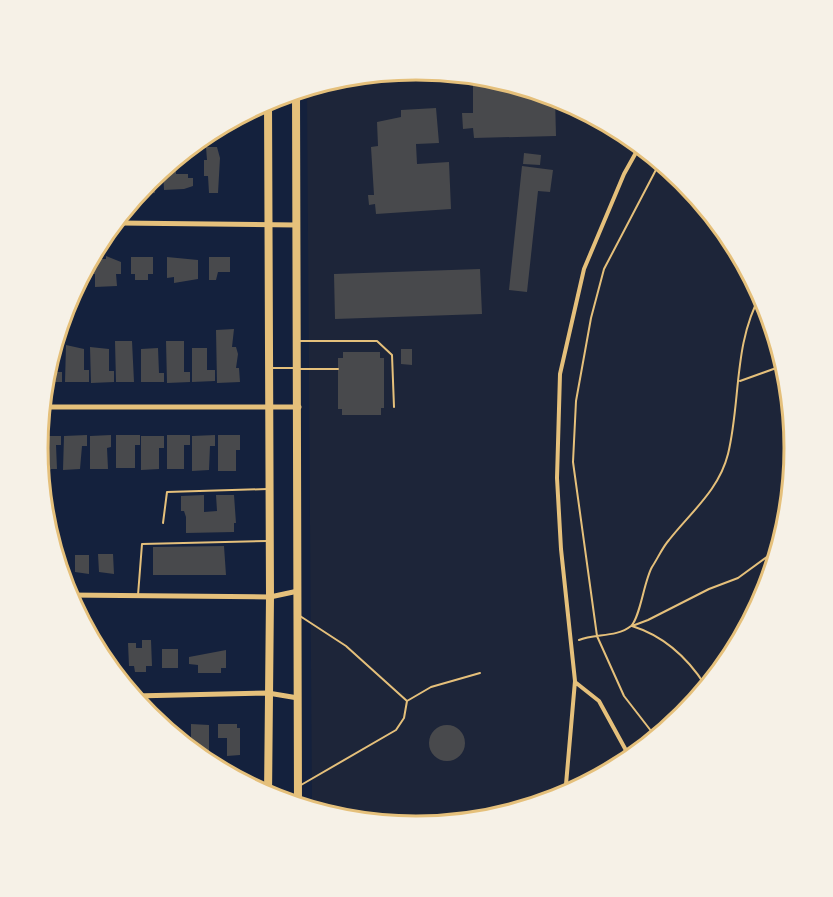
<svg xmlns="http://www.w3.org/2000/svg" width="833" height="897" font-family="'Work Sans',sans-serif">
<style>
.green{fill:#1d2539}
.building{fill:#48494c}
.lines{fill:none;stroke-linecap:round;stroke-linejoin:round}
.path{stroke:#e5c07b;stroke-width:2}
.service{stroke:#e5c07b;stroke-width:2}
.pedestrian{stroke:#e5c07b;stroke-width:4}
.minor{stroke:#e5c07b;stroke-width:5}
.primary{stroke:#e5c07b;stroke-width:8}
.rim{fill:none;stroke:#e5c07b;stroke-width:3}
</style>
<rect width="100%" height="100%" fill="#14213d"/>
<path class="green" d="M417 70 562 98 685 181 767 304 795 449 767 594 684 717 561 799 416 827 312 807 307 91Z"/>
<path class="building" d="M473 82 555 97 556 136 474 138 473 128 463 129 462 113H473Z
M436 108 439 143 416 144 417 164 449 162 451 209 376 214 375 204 369 205 368 195H374L371 147 378 146 377 122 401 117V110Z
M206 147H217L220 158 218 193H209L208 176H204V160H207Z
M524 153 541 155 540 165 523 164Z
M172 165H176V174H188V178H193V186L184 189 164 190 163 170Z
M522 166 553 170 550 192 538 191 527 292 509 290Z
M149 180V184H155V193L140 194Z
M106 256 121 262V274H116L117 286 95 287V274H90V268L96 263V259H106Z
M131 257H153V274H148V280H135V274H131Z
M167 257 198 260V279L174 283V277L167 278Z
M209 257H230V272H218L216 280H209Z
M480 269 482 314 335 319 334 274Z
M234 329 232 347H236L238 354 236 368H239L240 382 217 383 216 330Z
M115 341H132L134 382H116Z
M166 341H184V372H190V382L167 383Z
M66 345 84 349V370H89V382H65Z
M90 347 109 349V371H114V382L91 383Z
M158 348 159 373H164V382H141V349Z
M192 348H207V370H215V381L192 382Z
M401 349H412V365L401 364Z
M343 352H380V358H384V408H381V415H342V409H338V358H343Z
M56 357 57 372H62V382H51Z
M87 435V446H82L80 469 63 470 64 436Z
M111 435V447L107 448 108 469H90V436Z
M116 435H140V445H135V468H116Z
M167 435H190V445H184V469H167Z
M215 435V446H210L209 470 192 471V436Z
M218 435H240V450H236V471H218Z
M41 436H61V445H56L57 469H51L46 475H43L38 452Z
M141 436H164V448H159V469L141 470Z
M204 495V512L217 511 216 495H234L236 523H234V532L186 533V517L184 511H181V496Z
M224 546 226 575H153V547Z
M98 554H113L114 574 99 572Z
M75 555H89V574L75 572Z
M142 640H151L152 666H146V672H135L134 666H129L128 643H136V648H142Z
M162 649H178V668H162Z
M226 650V668H221V673H198V665L189 664V657Z
M191 724 209 725V752H201L191 745Z
M218 724H237V728H240V755L227 756V738H218Z
M429 743a18 18 0 1 1 36 0a18 18 0 1 1-36 0Z"/>
<g class="lines">
<path class="path" d="M740 381 779 367
M632 626 648 620 709 589 738 578 775 551
M632 626C664 636 687 657 705 685
M579 640C594 633 616 638 631 626 640 618 644 581 652 567 658 558 662 548 669 540 691 512 719 490 728 454 741 401 733 344 761 294
M655 736 624 696 597 636 573 462 576 401 591 318 604 269 659 164"/>
<path class="service" d="M300 341H377L392 355 394 407
M272 368H293
M299 369H338
M163 523 167 492 267 489
M138 595 142 544 267 541
M300 616 346 646 407 701 404 718 396 730 301 785
M407 701 431 687 480 673"/>
<path class="pedestrian" d="M575 682 599 701 628 754
M565 796 575 681 561 549 557 478 560 374 584 269 624 174 638 149"/>
<path class="minor" d="M120 223 296 225
M46 407H299
M68 595 270 597 298 591
M134 696 268 693 298 698"/>
<path class="primary" d="M296 93 298 804
M268 796 270 597 268 101"/>
</g>
<path d="M0 0H833V897H0ZM48 448a368 368 0 1 1 736 0a368 368 0 1 1-736 0Z" fill="#f6f1e7" fill-rule="evenodd"/>
<path class="rim" d="M48 448a368 368 0 1 1 736 0a368 368 0 1 1-736 0Z"/>
</svg>
